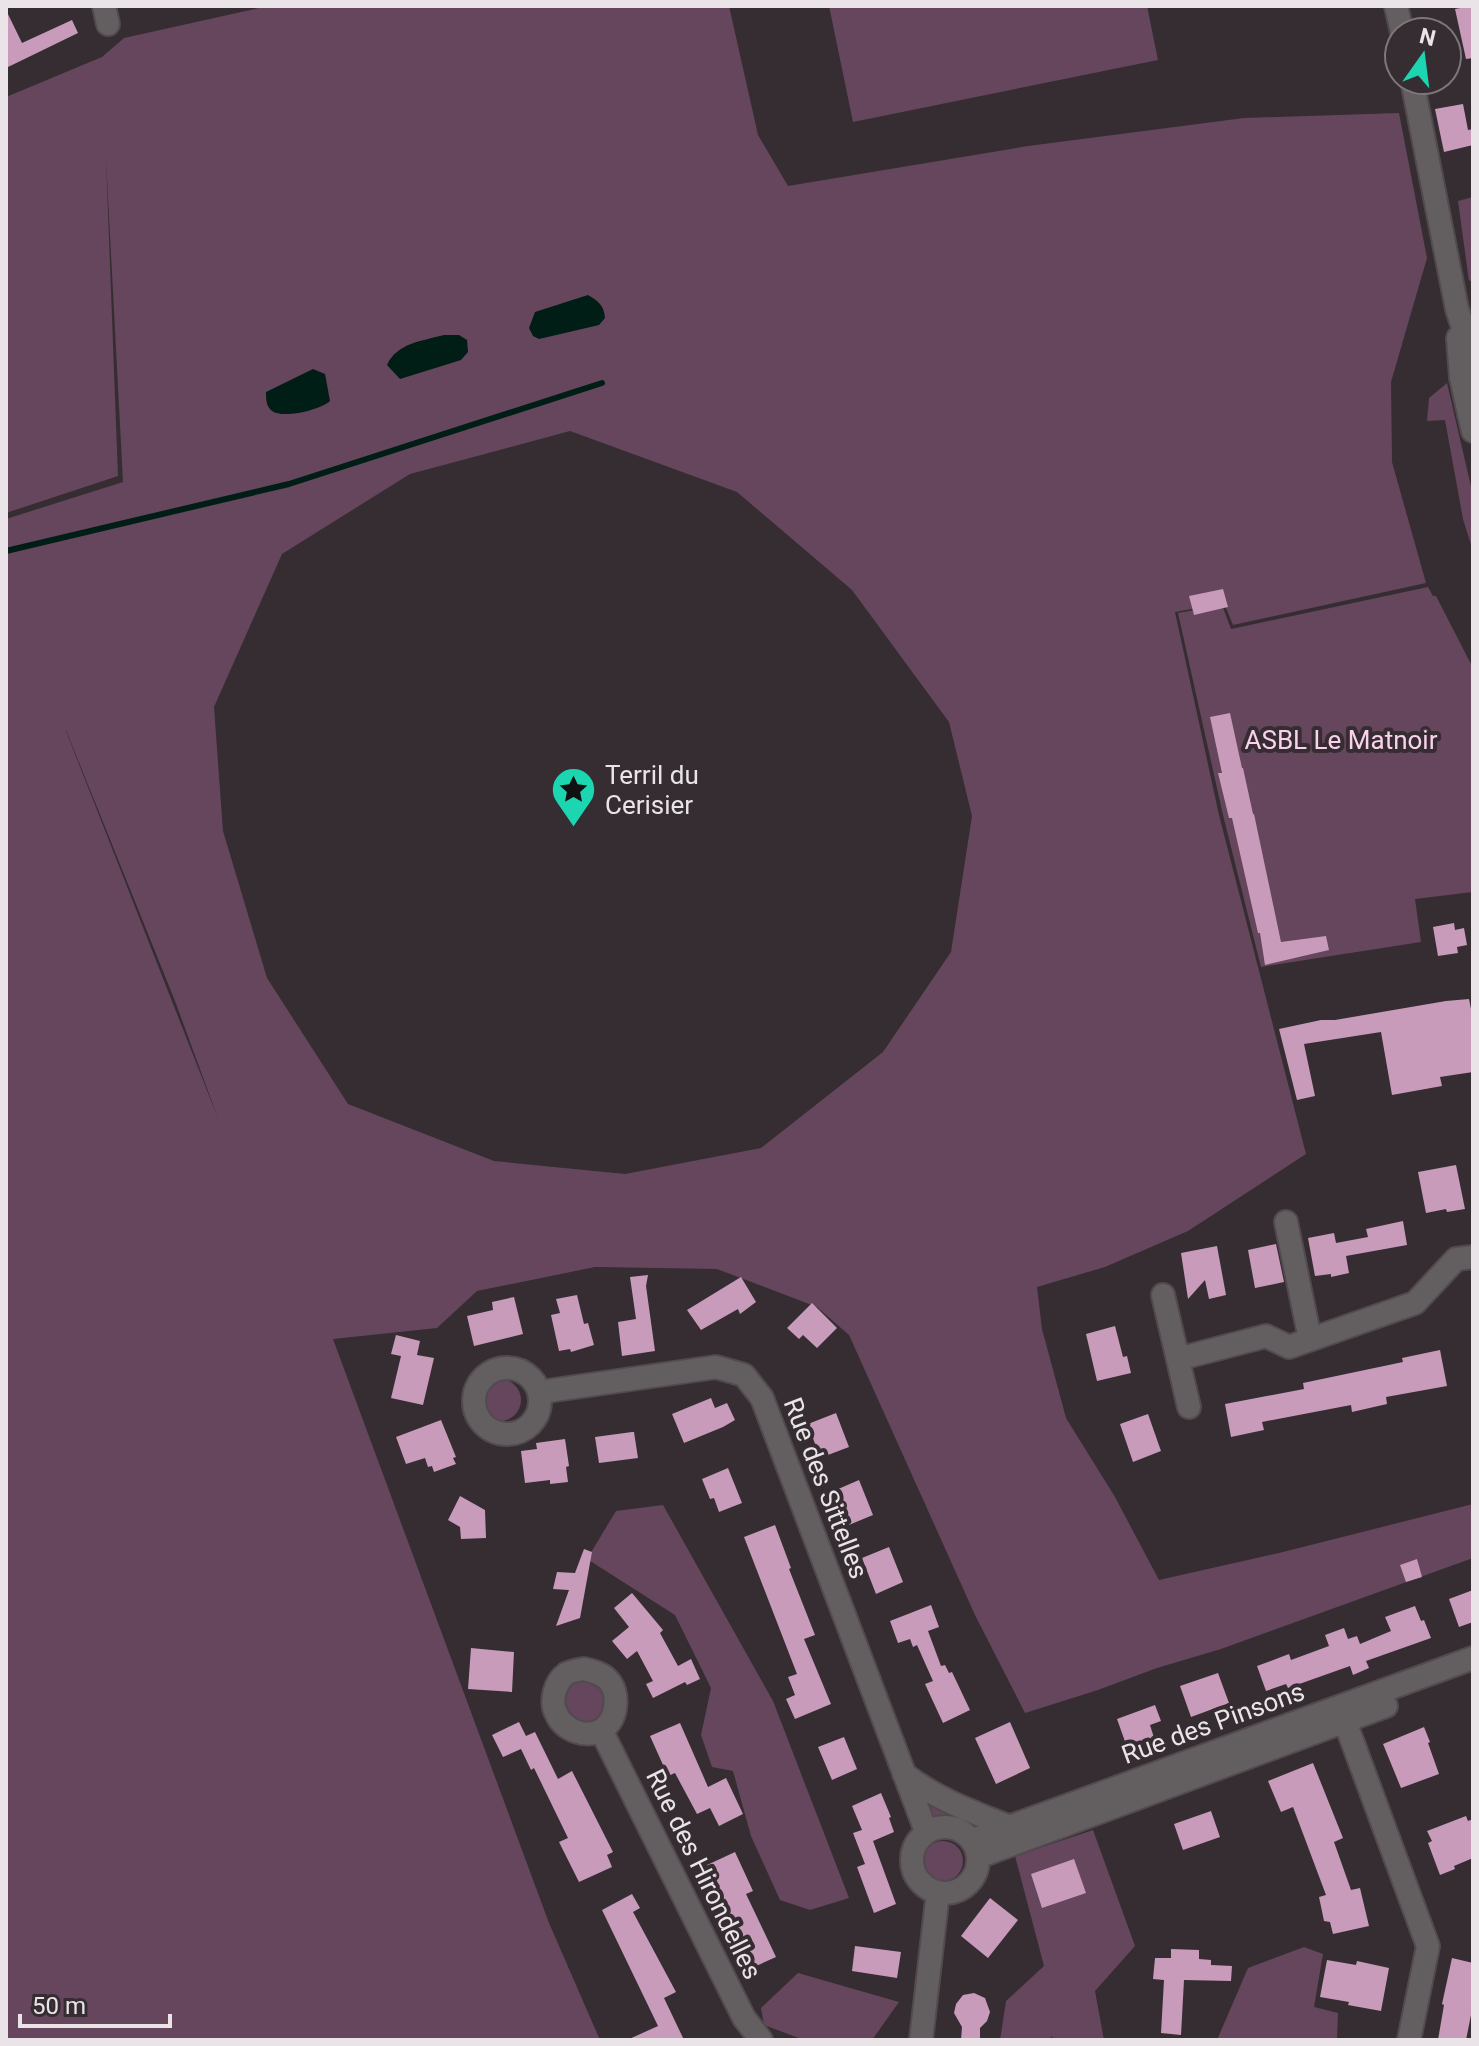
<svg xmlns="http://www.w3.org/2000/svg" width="1479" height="2046" font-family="Roboto,sans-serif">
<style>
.green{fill:#65465c;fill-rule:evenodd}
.water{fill:#001d16}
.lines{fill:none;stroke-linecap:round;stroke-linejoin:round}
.stream{stroke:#001d16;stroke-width:6}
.building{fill:#c89bbb}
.minor-casing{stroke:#524a4f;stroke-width:26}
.tertiary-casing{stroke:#524a4f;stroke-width:26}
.minor{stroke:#635f61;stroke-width:22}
.tertiary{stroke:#635f61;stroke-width:22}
.labels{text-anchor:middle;stroke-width:8;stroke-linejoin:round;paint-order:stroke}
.park-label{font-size:26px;fill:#fbd2ee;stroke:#352d32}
.poi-label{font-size:26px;fill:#eae4e8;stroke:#352d32;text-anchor:start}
.street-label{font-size:26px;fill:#eae4e8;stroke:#352d32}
</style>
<rect width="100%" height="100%" fill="#352d32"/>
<path class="green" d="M268 6H729L758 135 788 186 1028 146 1244 118 1399 113 1427 258 1391 382 1392 462 1426 583 1233 625 1224 603 1175 612 1219 815 1306 1154 1188 1231 1105 1267 1037 1287 1042 1329 1066 1418 1115 1497 1159 1580 1279 1553 1473 1504V1558L1221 1649 1157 1668 1098 1690 1025 1713 975 1615 849 1335 817 1307 717 1269 595 1267 477 1291 437 1328 333 1339 549 1923 600 2040H6V519L123 482 106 159 118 476 6 513V97L102 57 124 38ZM570 431 737 492 852 590 949 722 972 816 951 952 883 1052 761 1148 625 1174 494 1161 348 1104 267 978 223 831 214 707 282 554 410 474ZM66 730 175 1001 219 1121 66 731Z
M829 6H1147L1158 60 853 122Z
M1473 197V280L1469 281 1458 201Z
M1447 383 1473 495V551L1463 519 1445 420 1427 421 1429 398Z
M1428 587 1433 596H1436L1473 668V892L1415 899 1421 942 1261 967 1223 815 1178 613 1222 605 1231 629Z
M479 1400a21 21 0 1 1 42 0a21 21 0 1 1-42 0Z
M663 1505 773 1701 849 1898 810 1910 780 1900 751 1836 733 1771 712 1767 701 1735 711 1688 675 1615 587 1559 616 1511Z
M564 1701a21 21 0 1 1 42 0a21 21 0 1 1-42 0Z
M922 1796 981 1821 978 1832 946 1821H937L932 1819Z
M1093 1830 1135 1946 1095 1991 1104 2040H1053L1052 2036 1049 2040H1000L1006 2001 1044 1966 1015 1856Z
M923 1861a20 20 0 1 1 40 0a20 20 0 1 1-40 0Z
M1304 1947 1323 1954 1314 2007 1338 2013 1337 2040H1217L1248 1968Z
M798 1973 899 2002 872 2040H804L764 2025 761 2008Z"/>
<path class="water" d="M588 295C598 301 604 305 605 318L599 325 539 339 533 336 529 328 535 312Z
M444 335H459L467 340 468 352 461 360 400 379 387 365C397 343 422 341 444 335Z
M313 369 325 374 330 401C320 410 283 419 272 411 266 406 266 399 266 392Z"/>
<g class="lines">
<path class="stream" d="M6 551 289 484 602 383"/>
</g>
<path class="building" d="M1471 6H1473V58L1466 59 1455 9Z
M6 10 22 43 72 20 78 33 6 68Z
M1463 104 1468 130 1473 129V145L1444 152 1435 109Z
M1223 589 1228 607 1194 615 1189 596Z
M1230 713 1242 768H1243L1253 814H1254L1281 942 1326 936 1329 950 1265 965 1260 933H1258L1232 818H1229L1218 773H1222L1210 717Z
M1454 923 1455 930 1464 928 1467 945 1457 947 1458 953 1438 956 1433 927Z
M1469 999 1473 1019V1072L1440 1077 1442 1086 1392 1095 1381 1032 1304 1044 1315 1096 1297 1100 1279 1029 1321 1020H1335L1446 1001Z
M1456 1165 1465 1209 1447 1212 1446 1209 1426 1213 1418 1172Z
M1403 1221 1407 1245 1346 1256 1349 1273 1331 1277V1274L1315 1276 1308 1238 1334 1233 1336 1243 1368 1237 1366 1229Z
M1276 1244 1284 1282 1255 1288 1248 1250Z
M1217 1246 1226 1295 1209 1299 1205 1280 1188 1299 1181 1253Z
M648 1275 646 1286 655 1351 622 1356 618 1322 636 1319 630 1277Z
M741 1277 756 1302 740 1314 738 1309 701 1330 687 1310Z
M577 1295 584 1324 588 1323 594 1345 571 1352 570 1349 559 1351 551 1315 560 1313 556 1299Z
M514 1297 523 1334 474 1346 467 1316 493 1310 492 1302Z
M812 1303 837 1328 817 1348 803 1335 799 1339 787 1328Z
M1115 1326 1123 1357 1127 1356 1131 1373 1097 1381 1086 1334Z
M396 1335 420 1341 417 1355 434 1358 423 1405 391 1398 401 1356 391 1354Z
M1440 1350 1447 1386 1386 1397 1387 1404 1352 1412 1351 1405 1262 1422 1264 1430 1231 1437 1225 1404 1304 1389 1303 1383 1403 1362 1402 1358Z
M711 1398 715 1408 727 1403 735 1420 723 1427 684 1443 672 1414Z
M836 1413 849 1447 820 1458 808 1424Z
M1148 1414 1161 1451 1133 1462 1120 1424Z
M441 1420 456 1457 453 1458 456 1464 434 1472 432 1466 428 1467 425 1458 406 1464 396 1437Z
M632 1432H634L638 1458 599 1463 595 1437Z
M565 1439 569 1466 566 1467 568 1482 550 1484V1480L525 1483 521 1451 537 1449 536 1443Z
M728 1468 742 1503 719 1512 714 1498 710 1499 702 1479Z
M859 1480 873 1515 844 1527 829 1493Z
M460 1496 485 1510 486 1538 461 1539 460 1527 448 1520Z
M775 1525 791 1568 789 1569 815 1635 804 1639 831 1704 795 1719 786 1699 795 1695 788 1677 797 1674 744 1537Z
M889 1547 903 1582 876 1594 862 1558Z
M584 1549 592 1552 580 1618 556 1626 569 1590 553 1589 557 1572 575 1573Z
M1417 1559 1422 1577 1406 1582 1400 1565Z
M1473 1590V1622L1459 1627 1449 1599Z
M632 1593 663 1630 660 1633 678 1666 691 1659 700 1679 687 1685 685 1682 653 1698 646 1684 653 1681 637 1651 627 1659 612 1641 629 1627 614 1608Z
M931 1605 939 1627 928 1631 941 1666 945 1665 949 1673 952 1672 970 1710 943 1723 925 1684 933 1681 917 1645 913 1647 910 1639 898 1643 890 1621Z
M1415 1606 1421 1621 1424 1620 1431 1638 1366 1661 1369 1668 1353 1675 1350 1666 1288 1688 1286 1684 1266 1691 1257 1666 1289 1654 1291 1660 1329 1646 1325 1635 1344 1628 1348 1639 1357 1636 1360 1644 1391 1631 1385 1617Z
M471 1648 514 1652 512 1692 468 1689Z
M1218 1673 1229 1703 1191 1717 1180 1686Z
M1155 1705 1161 1721 1150 1725 1156 1744 1141 1749 1140 1746 1128 1750 1117 1719Z
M519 1722 526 1736 535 1732 558 1779 572 1771 613 1852 607 1855 612 1867 579 1882 559 1842 568 1838 534 1768 531 1770 521 1749 503 1757 492 1735Z
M1010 1722 1030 1768 996 1784 975 1738Z
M680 1723 708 1787 726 1778 743 1814 719 1826 710 1808 697 1814 675 1773 668 1776 650 1736Z
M1424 1727 1430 1742 1428 1743 1439 1774 1401 1788 1383 1744Z
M844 1737 857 1769 832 1780 818 1747Z
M1313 1763 1343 1838 1334 1842 1351 1890 1360 1888 1369 1926 1333 1934 1330 1922 1324 1921 1319 1897 1326 1895 1293 1807 1281 1812 1268 1781Z
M881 1793 891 1817 889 1818 894 1832 873 1841 896 1904 874 1913 857 1867 865 1864 853 1833 862 1830 852 1806Z
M1211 1811 1220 1837 1183 1850 1174 1824Z
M1466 1816 1468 1821 1473 1819V1858L1454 1866 1455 1869 1440 1875 1428 1843 1432 1841 1427 1831Z
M735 1852 753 1891 746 1894 776 1957 754 1967 707 1865Z
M1074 1859 1086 1893 1042 1908 1031 1874Z
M632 1894 640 1908 633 1912 676 1992 664 1998 684 2040H627L658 2026 602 1910Z
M990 1898 1018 1920 988 1958 961 1936Z
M855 1946 901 1952 897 1978 852 1971Z
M1171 1949 1199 1950V1959L1211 1960V1965L1232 1966 1231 1981 1184 1980 1181 2035 1161 2033 1164 1980 1153 1979 1155 1958H1171Z
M1452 1958 1473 1963V2005L1466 2040H1438L1444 2005 1442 2004Z
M1327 1960 1356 1965 1357 1961 1389 1968 1381 2011 1348 2005 1349 2002 1320 1997Z
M974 1993 985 1998 990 2012 987 2021 980 2028V2040H961L962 2027 954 2013 956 2004 963 1995Z"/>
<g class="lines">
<defs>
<path id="minor" d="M104 6 108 24
M1461 377 1469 414
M1286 1222 1310 1339
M1163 1295 1189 1407
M1178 1359 1266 1336 1289 1347 1415 1303 1456 1259 1473 1257
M474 1401a33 33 0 1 1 66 0a33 33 0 1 1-66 0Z
M540 1392 716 1367 744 1375 762 1398 926 1831
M584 1669C592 1671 601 1673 607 1679 620 1691 618 1718 603 1729 587 1740 563 1730 556 1713 550 1701 555 1682 566 1674 571 1671 579 1670 584 1669Z
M1340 1708 1428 1946 1409 2040
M601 1730 744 2018 761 2040
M904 1774C936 1799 973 1812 1010 1827
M912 1860a33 33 0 1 1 66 0a33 33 0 1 1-66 0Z
M973 1840 1473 1658
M978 1857 1386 1706
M921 2040 938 1892"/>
<path id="tertiary" d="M1396 6 1402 32
M1412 80 1457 309 1473 358
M1458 338 1461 377
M1469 414 1473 431"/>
</defs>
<use href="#minor" class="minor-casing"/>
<use href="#tertiary" class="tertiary-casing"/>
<use href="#minor" class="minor"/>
<use href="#tertiary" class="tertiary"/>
</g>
<defs>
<symbol id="sight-pin" viewBox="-11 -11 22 30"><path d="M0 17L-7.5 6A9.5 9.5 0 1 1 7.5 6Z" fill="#1cd5b1" stroke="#352d32"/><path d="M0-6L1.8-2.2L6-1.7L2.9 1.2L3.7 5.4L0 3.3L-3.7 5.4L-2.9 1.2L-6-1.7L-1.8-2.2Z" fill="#111"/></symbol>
</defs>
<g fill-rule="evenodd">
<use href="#sight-pin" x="548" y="764" width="51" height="69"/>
</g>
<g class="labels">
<g class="park-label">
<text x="1341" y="749">ASBL Le Matnoir</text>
</g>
<g class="poi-label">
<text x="605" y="784">Terril du<tspan x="605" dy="30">Cerisier</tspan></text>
</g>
<g class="street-label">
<text transform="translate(826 1488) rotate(69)" y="9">Rue des Sittelles</text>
<text transform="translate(1213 1723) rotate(-20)" y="9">Rue des Pinsons</text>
<text transform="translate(704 1874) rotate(64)" y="9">Rue des Hirondelles</text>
</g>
</g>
<rect width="1479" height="2046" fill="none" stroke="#eae4e8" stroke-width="16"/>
<g transform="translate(1423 56) rotate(14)"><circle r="38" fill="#352d32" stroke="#7d767b" stroke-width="2"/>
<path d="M0-6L14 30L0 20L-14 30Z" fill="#1cd5b1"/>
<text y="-12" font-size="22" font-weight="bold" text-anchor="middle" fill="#eae4e8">N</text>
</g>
<path d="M20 2014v12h150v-12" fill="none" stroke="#eae4e8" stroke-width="4"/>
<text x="32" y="2014" font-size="24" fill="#eae4e8" stroke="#352d32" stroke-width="6" paint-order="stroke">50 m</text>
</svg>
